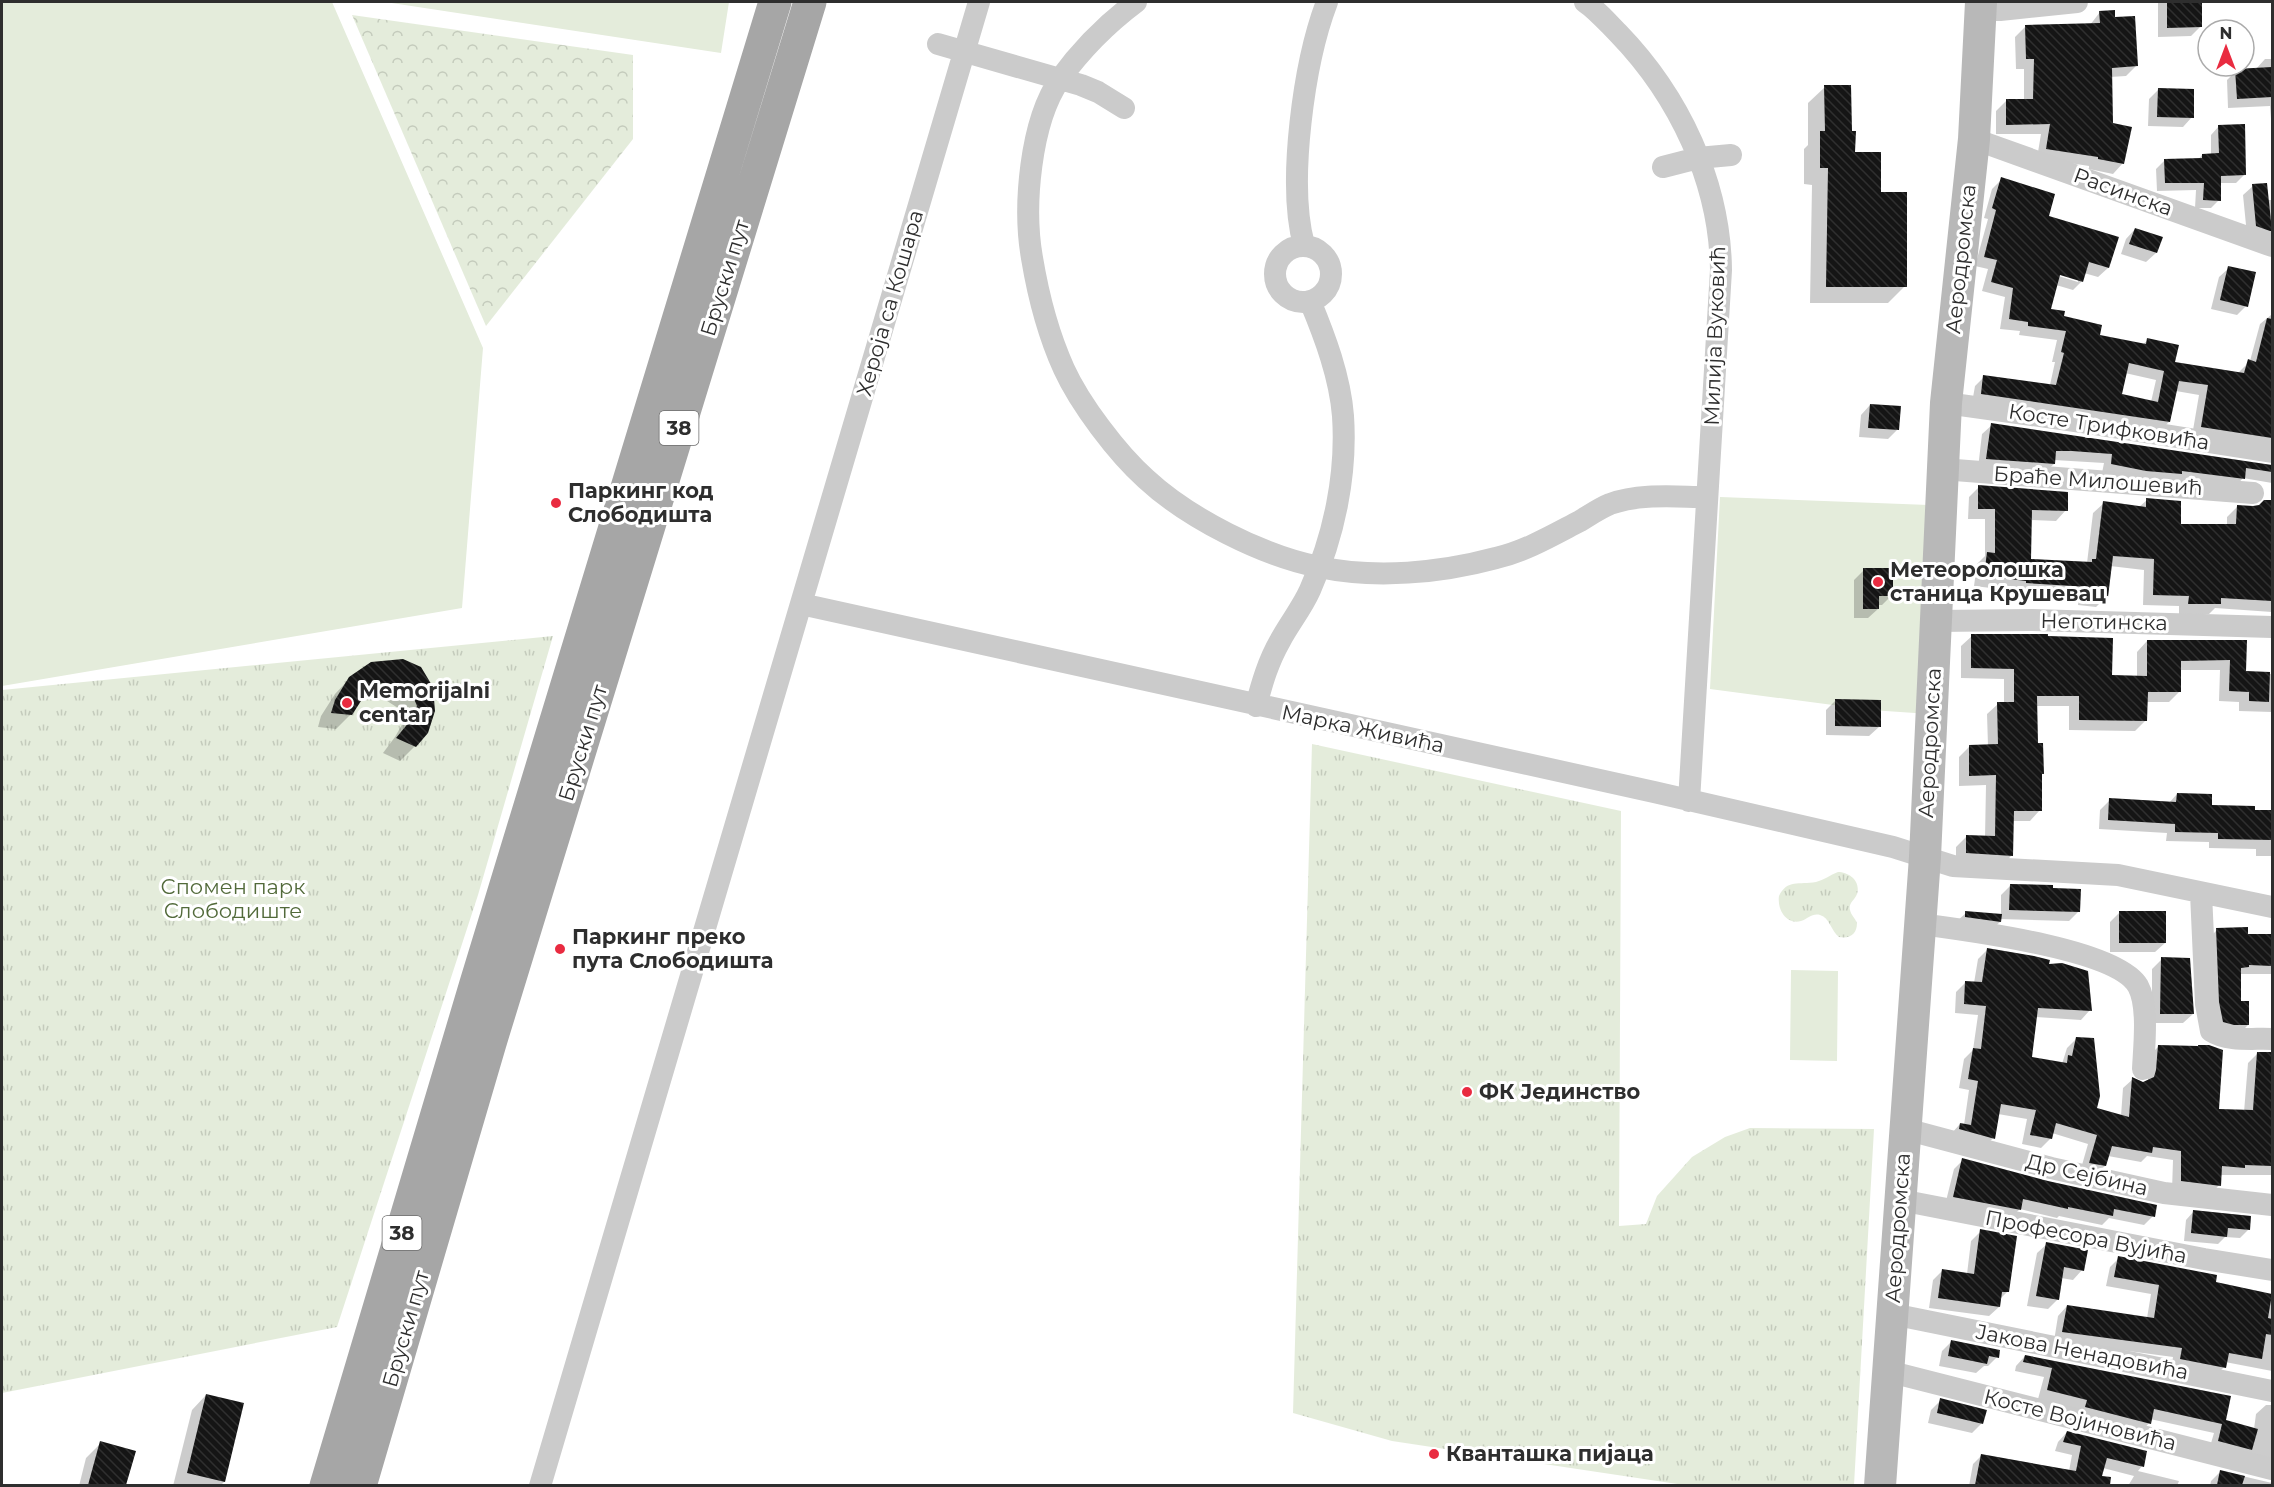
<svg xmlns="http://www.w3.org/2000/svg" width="2274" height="1487" font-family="Montserrat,sans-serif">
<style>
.green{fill:#e4ecdb}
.forest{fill:url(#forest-crowns)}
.park{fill:url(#park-tufts)}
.shadow{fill:#0003;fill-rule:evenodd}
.building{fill:url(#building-back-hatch);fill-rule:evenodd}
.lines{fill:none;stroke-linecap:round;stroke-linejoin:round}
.street{stroke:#cbcbcb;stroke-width:22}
.secondary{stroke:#b8b8b8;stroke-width:32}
.primary{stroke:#a6a6a6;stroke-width:33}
.poi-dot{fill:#e92b40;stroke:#fff;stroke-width:2}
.labels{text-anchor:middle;stroke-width:6;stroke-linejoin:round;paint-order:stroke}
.shield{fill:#fff;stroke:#6d6d6d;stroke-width:1.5}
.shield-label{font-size:20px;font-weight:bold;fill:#2e2e2e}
.street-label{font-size:21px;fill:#2e2e2e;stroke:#fff}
.poi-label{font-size:21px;font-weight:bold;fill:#2e2e2e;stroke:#fff;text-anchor:start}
.park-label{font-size:21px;fill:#526a3a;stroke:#fff}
</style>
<defs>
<pattern id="forest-crowns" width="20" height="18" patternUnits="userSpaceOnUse" patternTransform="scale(1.5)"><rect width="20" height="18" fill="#e4ecdb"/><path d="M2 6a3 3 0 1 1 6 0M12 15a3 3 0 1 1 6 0" fill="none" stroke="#c4cbbc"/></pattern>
<pattern id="park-tufts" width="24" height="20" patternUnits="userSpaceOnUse" patternTransform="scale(1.5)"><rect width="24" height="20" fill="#e4ecdb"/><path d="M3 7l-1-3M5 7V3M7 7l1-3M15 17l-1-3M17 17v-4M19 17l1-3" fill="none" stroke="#c4cbbc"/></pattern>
<pattern id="building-back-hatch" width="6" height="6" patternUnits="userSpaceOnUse" patternTransform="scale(1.5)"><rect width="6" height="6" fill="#151515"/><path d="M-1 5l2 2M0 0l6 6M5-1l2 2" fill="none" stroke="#2f2f2f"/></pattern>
</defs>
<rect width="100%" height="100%" fill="#fff"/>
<path class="green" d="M2 2H332L483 348 462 608 2 686Z
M385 2H729L721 53Z
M1720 497 1955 506 1944 715 1871 710 1710 689Z
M1791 970 1838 971 1837 1061 1790 1060Z"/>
<path class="forest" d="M352 15 633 55V139L486 326Z"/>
<path class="park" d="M553 636 478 895 337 1327 2 1393V690Z
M1312 744 1621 811 1619 1226 1646 1224 1657 1196 1692 1157 1725 1137 1750 1128 1874 1129 1854 1485H1684L1392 1441 1293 1413Z
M1838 872C1849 872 1861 881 1857 894 1855 900 1848 903 1850 910 1851 915 1855 918 1857 923 1857 934 1850 939 1839 937 1831 931 1830 918 1820 915 1812 913 1808 919 1801 921 1786 925 1777 909 1779 896 1787 879 1799 885 1816 882 1824 880 1830 875 1838 872Z"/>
<path class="shadow" d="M2158 2H2200L2201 26 2191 36 2158 37Z
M2100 12 2114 19 2136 66 2126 76 2110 77 2112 124 2123 163 2113 174 2089 169V166L2037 158 2041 134H1996V111L2007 100H2024V69H2016L2015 37 2025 27 2090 25Z
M2265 59H2272V132L2270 106 2228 108 2227 80 2236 71 2256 69Z
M1825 87 1850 133 1854 153 1879 193 1905 286 1888 303H1810L1812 185 1804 184V149L1808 145V103Z
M2158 90 2192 117 2183 127 2148 126 2149 99Z
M2219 126 2245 174 2236 183H2220L2219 200 2211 208H2195L2196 190 2157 191 2156 169 2165 160H2198L2202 155H2211V135Z
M2002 179 2047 217 2117 238 2108 268 2098 277 2084 273 2082 281 2073 290 2056 285 2049 311 2099 336 2142 345 2148 340 2173 363 2238 373 2250 361 2260 324 2271 315 2272 310V453L2192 436 2199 395 2176 391 2169 422 2159 431 1972 403 1975 386 1984 377 2050 385 2055 362H2052L2057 340 2019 335 2020 331 2000 329 2005 297 1982 291 1988 269 1975 266 1988 219 1984 218 1992 189ZM2053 271 2078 279V282L2052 274ZM2125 373 2156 380 2151 402 2120 395Z
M2253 186 2267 200H2272V245L2247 235 2243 195Z
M2135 229 2156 253 2146 262 2121 254 2126 239Z
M2229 268 2246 306 2237 315 2211 309 2219 277Z
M1870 405 1897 430 1888 439 1859 437 1861 415Z
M1992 425 2272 467V483L2243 478 2234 488 2102 473 2104 463 2054 460V464L2044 473 1978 468 1982 434Z
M1979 487 2066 510 2056 521 2030 520V560L2087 563 2093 513 2104 503 2139 507 2147 500 2180 526H2227V517L2237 507H2259L2265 502H2272V612L2215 608 2209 614H2179V606L2143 605 2144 570 2110 566 2107 596 2096 607 2078 605 2079 597 2016 593V591L1974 586 1977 564 1985 556V519H1968L1969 497Z
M1864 570 1891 596 1882 605H1878V609L1868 618H1854V580Z
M1972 636 2110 677H2137V652L2147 641H2245L2244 673 2272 674V712L2239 711V702L2219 701 2220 670H2179V692L2169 702H2146V720L2135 731 2069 730V706H2035L2036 745 2040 775V810L2030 821H2013L2012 855 2001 866 1956 863V847L1967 836 1985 837 1986 785 1959 786V757L1969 747 1988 746 1987 714 1998 704H2004V679L1961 678V646Z
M420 668 415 746 400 761 383 753 395 737 404 721 398 708 384 699 366 697 360 700 351 714 336 729 318 727 321 716 335 694 350 678Z
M1836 700 1879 727 1869 736 1826 735V710Z
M2177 794 2210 806 2272 812V856H2256V849L2209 848V842L2166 841 2167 833 2099 829 2100 810 2110 800 2169 803Z
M2011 885 2078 912 2069 921 2000 919V922L1990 931 1956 922 1966 913 2001 915V895Z
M2120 912 2165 943 2155 952H2110V922Z
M2217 930 2246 935 2272 936V974H2240V1002L2248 1025 2239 1034 2214 1031 2208 939Z
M1988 949 2047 966 2090 1010 2081 1020 2036 1017 2030 1058 2062 1064 2067 1048 2077 1038 2096 1109 2121 1116 2123 1088 2133 1079 2143 1084 2148 1080 2149 1056 2159 1046 2218 1110 2244 1112 2248 1063 2257 1054H2272V1175H2220L2219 1185 2210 1195 2172 1190 2173 1160 2147 1156 2141 1162 2108 1156 2105 1166 2095 1175 2080 1172 2088 1144 2052 1133 2051 1138 2041 1148 2022 1144 2027 1119 1998 1114 1993 1138 1984 1148 1951 1134 1960 1124 1964 1125 1969 1090 1959 1088 1964 1059 1973 1050 1978 1015 1955 1013 1956 992 1966 982 1974 983 1978 959Z
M2162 959 2193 1014 2183 1023H2152V969Z
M1963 1160 2153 1216 2144 1225 2109 1218 2102 1225 2059 1216 2057 1218 2020 1209 2010 1218 1945 1205 1954 1169Z
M2194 1211 2248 1230 2240 1238 2225 1237 2218 1244 2184 1241 2186 1220Z
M1981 1231 2007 1292 2000 1299 1999 1307 1989 1316 1929 1308 1933 1280 1943 1270 1967 1274 1971 1241Z
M2047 1244 2082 1270 2073 1280 2061 1278 2058 1299 2048 1309 2027 1306 2037 1253Z
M2119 1258 2214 1283 2272 1296V1371L2225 1362 2224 1367 2215 1376 2171 1368 2173 1357 2054 1341 2058 1316 2067 1306 2147 1318 2151 1294 2106 1286 2110 1267Z
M1952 1341 1997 1357 1988 1366H1984L1976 1373 1939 1366 1942 1351Z
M2025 1356 2224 1421 2254 1429 2256 1414 2266 1405H2272V1471L2209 1450 2214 1433 2150 1419 2149 1423 2140 1433 2038 1399 2044 1377 2015 1371 2016 1366Z
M206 1395 224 1482 220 1486H173L192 1410Z
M1941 1400 1982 1423 1972 1433 1928 1423 1931 1410Z
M2067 1432 2142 1466 2138 1471 2179 1481 2177 1486H2128L2134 1476 2103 1468 2098 1486H1969L1973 1464 1982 1455 2069 1471 2072 1455 2055 1451 2058 1442Z
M101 1443 134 1452 125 1486H79L86 1458Z
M2221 1471 2272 1483V1486H2210L2211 1481Z"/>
<path class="building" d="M2167 2H2202V27L2167 28Z
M2115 10V17L2135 16 2138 66 2112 68 2113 123 2132 127 2124 164 2098 159V157L2046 149 2050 124 2006 125V99H2033L2034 59H2026L2025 25 2100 23 2099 11Z
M2272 67V97L2237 99 2235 69Z
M1824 85H1851L1852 131H1856L1855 152H1881V192H1907V287H1826L1828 168H1820V131H1825Z
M2158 88 2194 89V118L2157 117Z
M2245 124 2246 175 2221 176V201L2203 200 2204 183H2165L2164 159 2202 158V154L2219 153 2218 125Z
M2001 177 2055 194 2049 216 2119 237 2109 268 2089 262 2083 282 2060 275 2051 309 2065 311 2064 316 2102 325 2100 335 2146 344 2147 338 2179 345 2175 362 2244 373 2248 359 2256 362 2267 318 2272 319V438L2201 427 2208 385 2179 381 2170 422 1981 394 1983 375 2056 385 2064 353 2061 352 2066 331 2028 326V322L2009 319 2013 288 1991 282 1997 260 1984 257 1996 210 1992 208ZM2129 363 2164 371 2158 402 2122 394Z
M2267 183 2272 231H2270L2256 226 2252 184Z
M2135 228 2163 237 2157 253 2129 244Z
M2228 266 2256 272 2248 307 2220 300Z
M1870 404 1901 406 1899 430 1868 428Z
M1991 423 2272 465V472L2246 468 2245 479 2182 471V474L2146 471 2111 464 2112 454 2072 451H2056L2055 464 1986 459Z
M1978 485 2068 492V511L2032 510 2031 559 2092 562V559H2096L2103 501 2146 507V498L2181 501V524H2236L2237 505 2253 506 2259 505 2264 500H2272V601L2221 598V604H2188L2189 596 2153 595 2154 559 2113 556 2108 597 2088 594 2089 587 2026 583V581L1984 576 1987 552 1995 553V509H1978Z
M1863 568H1893V596H1879V609H1863Z
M1971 634H2048V636L2113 638 2112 675 2147 676V640H2247L2246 671 2270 672 2269 702 2249 701V692L2229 691 2230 660 2181 661V692H2148L2147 721 2079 720V696H2037L2038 743H2043L2044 774H2042V811H2014L2013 856 1966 853V835L1995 836 1996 775 1969 776V745L1998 744 1997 702H2014V669L1971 668Z
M403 659 421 667 433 687 435 711 428 733 416 747 396 738 410 721 417 706 412 694 400 685 382 683 368 690 352 715 331 713 335 700 349 677 371 662Z
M1835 699 1881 700V727L1835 726Z
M2177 793 2212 794V805L2255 806V810H2272V840L2218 839V833L2175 832V824L2108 820 2109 798 2176 802Z
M2010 884 2053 885V888L2081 889 2080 912 2009 910Z
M1965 911 2002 914 2001 922 1965 917Z
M2119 911H2166V943H2119Z
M2248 927V934H2272V966L2249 965V967L2241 968V1001H2249V1025H2234L2223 1022 2219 1002 2216 928Z
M1987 948 2034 956 2050 960 2049 964 2062 963 2088 971 2092 1011 2038 1008 2032 1057 2067 1063 2068 1055 2072 1056 2076 1037 2094 1038 2100 1096 2097 1108 2129 1117 2132 1077 2143 1082 2154 1077 2156 1070 2158 1045 2198 1046V1045H2209L2223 1050 2219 1109 2253 1110 2257 1052H2272V1166L2245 1165V1168L2222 1166 2221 1186 2181 1181V1151L2153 1147 2152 1153 2112 1146 2106 1166 2089 1163 2097 1135 2056 1123 2052 1139 2030 1135 2036 1110 2001 1104 1995 1139 1959 1129 1960 1123 1971 1125 1978 1081 1968 1079 1973 1048 1981 1049 1986 1006 1964 1004 1965 981 1982 982Z
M2161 957 2190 958 2194 1014H2160Z
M1962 1158 2048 1181 2157 1205 2155 1217 2114 1209 2113 1216 2068 1207V1209L2023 1199 2021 1210 1953 1197Z
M2193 1210 2251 1216 2250 1230 2228 1228 2227 1237 2191 1233Z
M1980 1229 2017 1236 2009 1292H2002L2000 1307 1938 1298 1942 1269 1974 1274Z
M2046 1242 2088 1250 2084 1271 2064 1267 2059 1300 2036 1296Z
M2118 1256 2217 1275 2216 1282 2272 1294 2268 1318 2272 1319V1335L2266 1334 2262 1359 2229 1353 2226 1368 2180 1359 2182 1348 2062 1332 2067 1305 2154 1318 2159 1285 2114 1277Z
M1951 1340 2000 1350 1999 1358 1989 1356 1987 1364 1948 1356Z
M2025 1355 2231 1396 2226 1420 2258 1429 2252 1450 2218 1441 2222 1424 2154 1409 2151 1424 2085 1407 2087 1400 2047 1390 2052 1368 2023 1362Z
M206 1394 244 1403 225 1482 187 1473Z
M1940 1398 1987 1410 1983 1424 1937 1413Z
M2067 1431 2147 1451 2144 1467 2107 1458 2102 1476 2111 1477 2110 1485H1975L1981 1454 2076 1471 2081 1446 2063 1442Z
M100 1441 136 1451 126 1485H88Z
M2220 1470 2245 1476 2242 1485H2217Z"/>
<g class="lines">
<path class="street" d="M1136 2C1108 23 1081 50 1060 79 1030 122 1023 207 1032 258 1038 294 1049 336 1064 369 1080 404 1117 453 1146 479 1188 518 1263 556 1319 567 1376 579 1440 573 1496 558 1526 551 1553 535 1580 521 1590 515 1600 508 1610 504 1641 493 1676 497 1707 497
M1585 2C1597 10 1608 23 1618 33 1679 96 1720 182 1721 270L1689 801
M1980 10H2000L2077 2
M938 44 1081 85 1098 92 1124 108
M1974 139 2272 246
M1663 167 1698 158 1731 155
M1304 245C1287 183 1304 62 1327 2
M1275 274a28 28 0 1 1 56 0a28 28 0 1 1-56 0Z
M1946 403 2082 422 2272 452
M1942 469 2253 493
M801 604 1654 792 1893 847 1953 866 2118 875 2272 907
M1936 621 2032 620 2272 627
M1256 706C1262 683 1268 662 1280 641 1289 624 1302 608 1310 590 1334 536 1347 475 1343 416 1340 377 1325 337 1310 301
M2201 893 2206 1004 2211 1031C2228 1042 2253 1038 2272 1039
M1920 924C1963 930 2116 948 2138 986 2149 1006 2144 1047 2143 1069
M1905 1129 2051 1168 2164 1193 2272 1205
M1900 1200 2204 1259 2272 1270
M1892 1314 2272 1391
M1887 1371 2272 1469
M540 1486 979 2"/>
<path class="secondary" d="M1880 1486 1925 857 1946 403 1974 139 1981 2"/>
<path class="primary" d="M326 1486 477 980 775 2
M360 1486 490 1043 810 2"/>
</g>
<g class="poi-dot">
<circle cx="556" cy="503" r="6"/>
<circle cx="1878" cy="582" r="6"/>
<circle cx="347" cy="703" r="6"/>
<circle cx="560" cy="949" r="6"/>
<circle cx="1467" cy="1092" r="6"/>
<circle cx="1434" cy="1454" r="6"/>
</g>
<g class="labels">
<g class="shield">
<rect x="659.5" y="411" width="39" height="34" rx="4.5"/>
<rect x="382.5" y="1216" width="39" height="34" rx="4.5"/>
</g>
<g class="shield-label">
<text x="679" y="435">38</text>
<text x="402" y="1240">38</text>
</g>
<g class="street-label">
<text transform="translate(2123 192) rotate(20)" y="7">Расинска</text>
<text transform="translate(1961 259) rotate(-84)" y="7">Аеродромска</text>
<text transform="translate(725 278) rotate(-73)" y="7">Бруски пут</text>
<text transform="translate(890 303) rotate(-74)" y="7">Хероја са Кошара</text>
<text transform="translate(1715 336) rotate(-88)" y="7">Милија Вуковић</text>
<text transform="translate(2109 427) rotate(9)" y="7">Косте Трифковића</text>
<text transform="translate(2098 481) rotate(4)" y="7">Браће Милошевић</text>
<text transform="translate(2104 622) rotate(1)" y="7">Неготинска</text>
<text transform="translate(1363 729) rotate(12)" y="7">Марка Живића</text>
<text transform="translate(583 743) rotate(-73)" y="7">Бруски пут</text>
<text transform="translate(1930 743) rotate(-87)" y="7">Аеродромска</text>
<text transform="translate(2087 1175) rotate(13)" y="7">Др Сејбина</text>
<text transform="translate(1898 1228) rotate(-86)" y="7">Аеродромска</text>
<text transform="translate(2086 1237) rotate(11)" y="7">Професора Вујића</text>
<text transform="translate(406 1329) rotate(-74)" y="7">Бруски пут</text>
<text transform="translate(2082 1352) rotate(11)" y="7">Јакова Ненадовића</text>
<text transform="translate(2080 1420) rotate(14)" y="7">Косте Војиновића</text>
</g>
<g class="poi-label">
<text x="568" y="498">Паркинг код<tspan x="568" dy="24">Слободишта</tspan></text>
<text x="1890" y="577">Метеоролошка<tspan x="1890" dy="24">станица Крушевац</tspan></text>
<text x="359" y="698">Memorijalni<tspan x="359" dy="24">centar</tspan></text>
<text x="572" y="944">Паркинг преко<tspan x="572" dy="24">пута Слободишта</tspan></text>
<text x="1479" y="1099">ФК Јединство</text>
<text x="1446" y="1461">Кванташка пијаца</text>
</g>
<g class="park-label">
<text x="233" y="894">Спомен парк<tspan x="233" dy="24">Слободиште</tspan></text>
</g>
</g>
<rect width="2274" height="1487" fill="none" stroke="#2e2e2e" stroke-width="6"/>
<g transform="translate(2226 48)"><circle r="28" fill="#ffffff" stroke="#ababab" stroke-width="1.5"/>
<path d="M0-4.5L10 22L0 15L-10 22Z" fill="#e92b40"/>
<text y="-9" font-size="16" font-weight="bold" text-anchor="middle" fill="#2e2e2e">N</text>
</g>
</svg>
